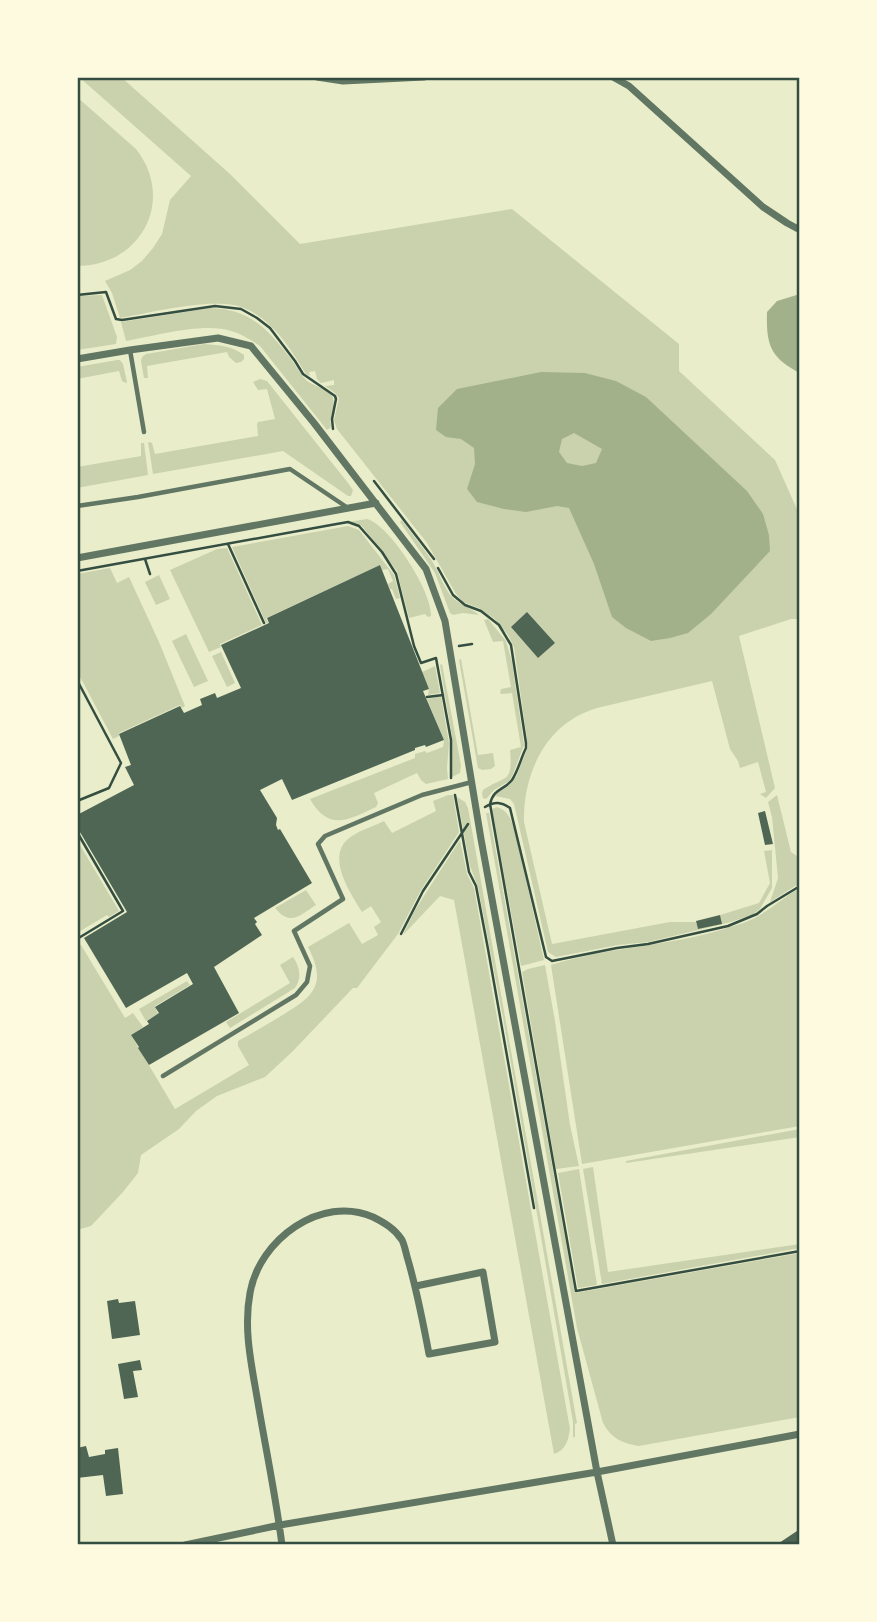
<svg xmlns="http://www.w3.org/2000/svg" width="877" height="1622" font-family="'Fira Sans Condensed',sans-serif">
<style>
.green{fill:#cad2ad}
.water{fill:#a3b18a;fill-rule:evenodd}
.building{fill:#4f6655}
.lines{fill:none;stroke-linecap:round;stroke-linejoin:round}
.path{stroke:#344e41;stroke-width:2.5}
.service{stroke:#617663;stroke-width:4.5}
.minor{stroke:#617663;stroke-width:7}
.neatline{fill:none;stroke:#344e41;stroke-width:2.5}
</style>
<rect width="100%" height="100%" fill="#e9edc9"/>
<path class="green" d="M79 77H121L230 174 300 244 512 209 679 344V371L775 460 800 516V619H791L739 636 775 788 766 798 760 794 766 792 758 762 740 768 738 761 730 749 712 681 597 708C546 723 523 773 524 822L552 944 670 922H696L698 929 721 924 720 915 759 903 770 883 764 851 772 850V888L760 909 752 915 731 922 648 942 618 945 556 957 548 952 514 804 510 799 495 796 497 793 509 785 516 777 528 747 514 647 508 635 495 619 479 608 463 602 456 594 427 543 337 429 334 420 339 398 335 393 325 386 334 385V380L321 383 317 379 315 371 309 372 310 376 306 374C291 349 272 319 244 308 215 296 151 313 120 318L112 293 105 281 130 270 142 261 153 248 162 234 170 200 191 176Z
M77 97 136 149C176 200 141 266 77 266Z
M102 295 117 337 116 344 77 350V296Z
M211 308C250 309 269 330 291 359 296 366 301 375 307 381 314 386 325 388 331 395 338 402 328 417 331 426L330 428 327 430 260 346C251 340 242 334 231 331 203 322 155 336 126 341L121 322Z
M204 344C219 345 232 346 244 355V359L241 362 236 363 229 357 227 352 147 366 148 378H144L141 361 142 357 146 354Z
M117 360H120L123 364 127 382 126 383 122 381 119 371 77 379V367Z
M260 379 267 381 348 483 353 490 351 496H348L283 451 153 474 148 442 152 443 155 454 258 436 257 424 258 422 275 419 267 389 258 390 253 382Z
M141 443H144L148 475 77 488V467L141 456Z
M367 519C390 525 433 593 431 616L428 617 425 614 409 618 397 571 362 526 348 522Z
M402 520C412 534 423 547 432 561 439 572 443 586 451 596 459 605 470 607 479 615L463 613 453 615 450 613 435 573 400 522Z
M348 526 359 530 394 575 400 598 396 599 392 589H390L388 584 393 581 388 569 382 570 380 565 266 618 268 623H266L232 547Z
M227 548 262 625 220 644 221 647 209 652 170 570 217 549Z
M110 568 117 583 129 577 159 642 185 706 182 708 180 705 119 733V736L113 739 77 671V574Z
M159 575 170 599 156 605 145 582Z
M488 619 506 641 512 662 524 745 513 774 509 781 494 790 486 799 483 798 482 793 483 790C506 775 513 784 510 750L521 747 512 693 502 694 500 693 501 689 511 687 503 641 493 642 484 620Z
M186 634 208 681 194 687 172 641Z
M221 652 235 683 227 687 212 656Z
M461 659 478 755 493 753 495 766 491 769 482 770 478 768 459 660Z
M442 664 461 765 460 773 452 777V737L440 665Z
M435 666 440 693 428 695 429 689 422 672Z
M441 696 449 743 447 768 448 779 426 784 421 780 417 773 374 793 378 803 376 807C348 820 329 832 310 799L415 758V754L425 751 427 753 443 747 444 740 427 699Z
M448 795H453L459 832 421 890 398 934 357 988H353L292 1052 265 1077 217 1096 196 1111 179 1129 141 1155 138 1173 123 1192 91 1226 77 1230V946L81 945 125 1018 133 1013 143 1027 131 1035 175 1109 249 1065 238 1046V1041C253 1033 267 1024 281 1016 313 997 328 985 308 947L349 923 362 944 378 935 374 927 381 922 371 906 362 912C351 894 326 858 348 839 357 831 372 827 384 821L392 833 436 811 433 801Z
M777 795 791 852 800 858V883L770 902 778 878 772 817 768 802Z
M457 797 465 802 468 808 577 1423 575 1424V1437H573V1422L504 1023 478 887 470 866Z
M497 807C509 811 511 820 515 831L544 960 521 966 492 809Z
M486 813H489L575 1293 800 1253V1417L639 1446C622 1443 612 1439 603 1423L577 1328Z
M77 840 119 911 109 917 107 915 77 933Z
M460 840 467 874 474 888 570 1429C568 1441 566 1450 554 1454L454 900 440 896 403 935 415 910Z
M800 888V1126L582 1164 551 965C609 946 672 947 730 927 738 925 747 922 755 918 771 909 784 897 800 888Z
M306 890 316 905C300 915 291 927 275 908Z
M293 957C300 967 302 978 295 988L230 1028 226 1022 290 983 280 965Z
M545 965 555 1021 570 1125 579 1166 556 1169 522 972 528 969Z
M187 981 190 985 155 1006 158 1014 146 1021 139 1009Z
M800 1129V1137L626 1163V1161Z
M593 1167 608 1272 800 1244V1248L602 1284 583 1169Z
M579 1169 597 1285 578 1288 558 1173Z"/>
<path class="water" d="M800 294V373C770 358 766 344 767 312L777 301Z
M541 372 585 373 616 381 646 397 747 491 763 514 769 535 770 551 711 614 688 633 670 638 651 641 626 628 612 617 594 564 569 508 557 506 526 512 504 509 477 502 467 489 475 464 474 448 461 439 446 437 436 430 438 408 457 389ZM574 433 602 449 596 463 582 466 567 463 559 452 562 439Z"/>
<path class="building" d="M380 565 429 689 423 691 444 740 426 747 425 745 415 748V750L292 800 282 779 260 790 277 818 276 825 278 830 280 829 312 883 254 918 257 922 255 924 262 935 214 967 239 1013 149 1065 138 1048 139 1047 131 1035 149 1024 147 1021 159 1013 155 1007 193 984 187 973 126 1008 84 938 127 912 77 827V815L134 785 125 767 131 765 119 734 180 706 184 713 202 705 200 699 215 693 217 698 241 688 221 645 269 623 267 618Z
M527 612 555 643 538 658 511 627Z
M765 811 773 844 765 845 758 813Z
M720 915 722 924 698 929 696 921Z
M118 1299 119 1303 135 1301 140 1335 112 1339 107 1301Z
M140 1360 142 1370 133 1371 138 1397 124 1399 118 1364Z
M86 1446 89 1457 105 1454V1450L118 1448 123 1494 106 1496 103 1475 77 1478V1448Z
M800 1529V1545H780L779 1543Z"/>
<g class="lines">
<path class="path" d="M77 295 106 292 116 319 122 320 215 306 241 309 257 318 270 328 295 361 303 374 335 396 336 399 332 419 333 429
M374 481 434 559
M228 544 264 623
M145 559 150 574
M438 568 453 595 465 605 481 611 499 625 511 645 526 743V748C521 758 518 771 512 780 503 791 494 788 490 804L576 1291 800 1251
M77 571 331 525 348 522 359 526 382 552 396 574 414 646 421 663 436 658 451 740V778
M459 646 472 644
M77 680 121 763 109 788 77 801
M427 697 443 695
M455 795 469 872 476 886 488 949 534 1208
M485 807C495 801 501 802 510 808L546 957 552 961 617 948 648 944 728 926 757 914 767 906 800 886
M77 832 123 911 77 939
M401 934 423 891 468 824"/>
<path class="service" d="M130 350 144 432
M77 506 138 497 290 469 348 508
M163 1076 296 995 307 982 310 966 294 931 343 899 318 844 325 836 422 795 472 782"/>
<path class="minor" d="M317 77 343 81 424 77
M613 77 629 86 763 207 787 223 800 230
M77 359 130 350 218 338 251 346 314 423 426 569 445 621 481 839 597 1472 613 1545
M77 558 376 503
M185 1545 280 1525 597 1472 800 1434
M282 1545C276 1498 266 1450 258 1403 252 1367 243 1330 250 1293 259 1240 321 1194 373 1217 385 1223 395 1229 402 1240 405 1246 406 1254 408 1260 417 1291 423 1322 429 1354L495 1342 483 1272 416 1286"/>
</g>
<rect width="877" height="1622" fill="none" stroke="#fefae0" stroke-width="158"/>
<rect x="79" y="79" width="719" height="1464" class="neatline"/>
</svg>
